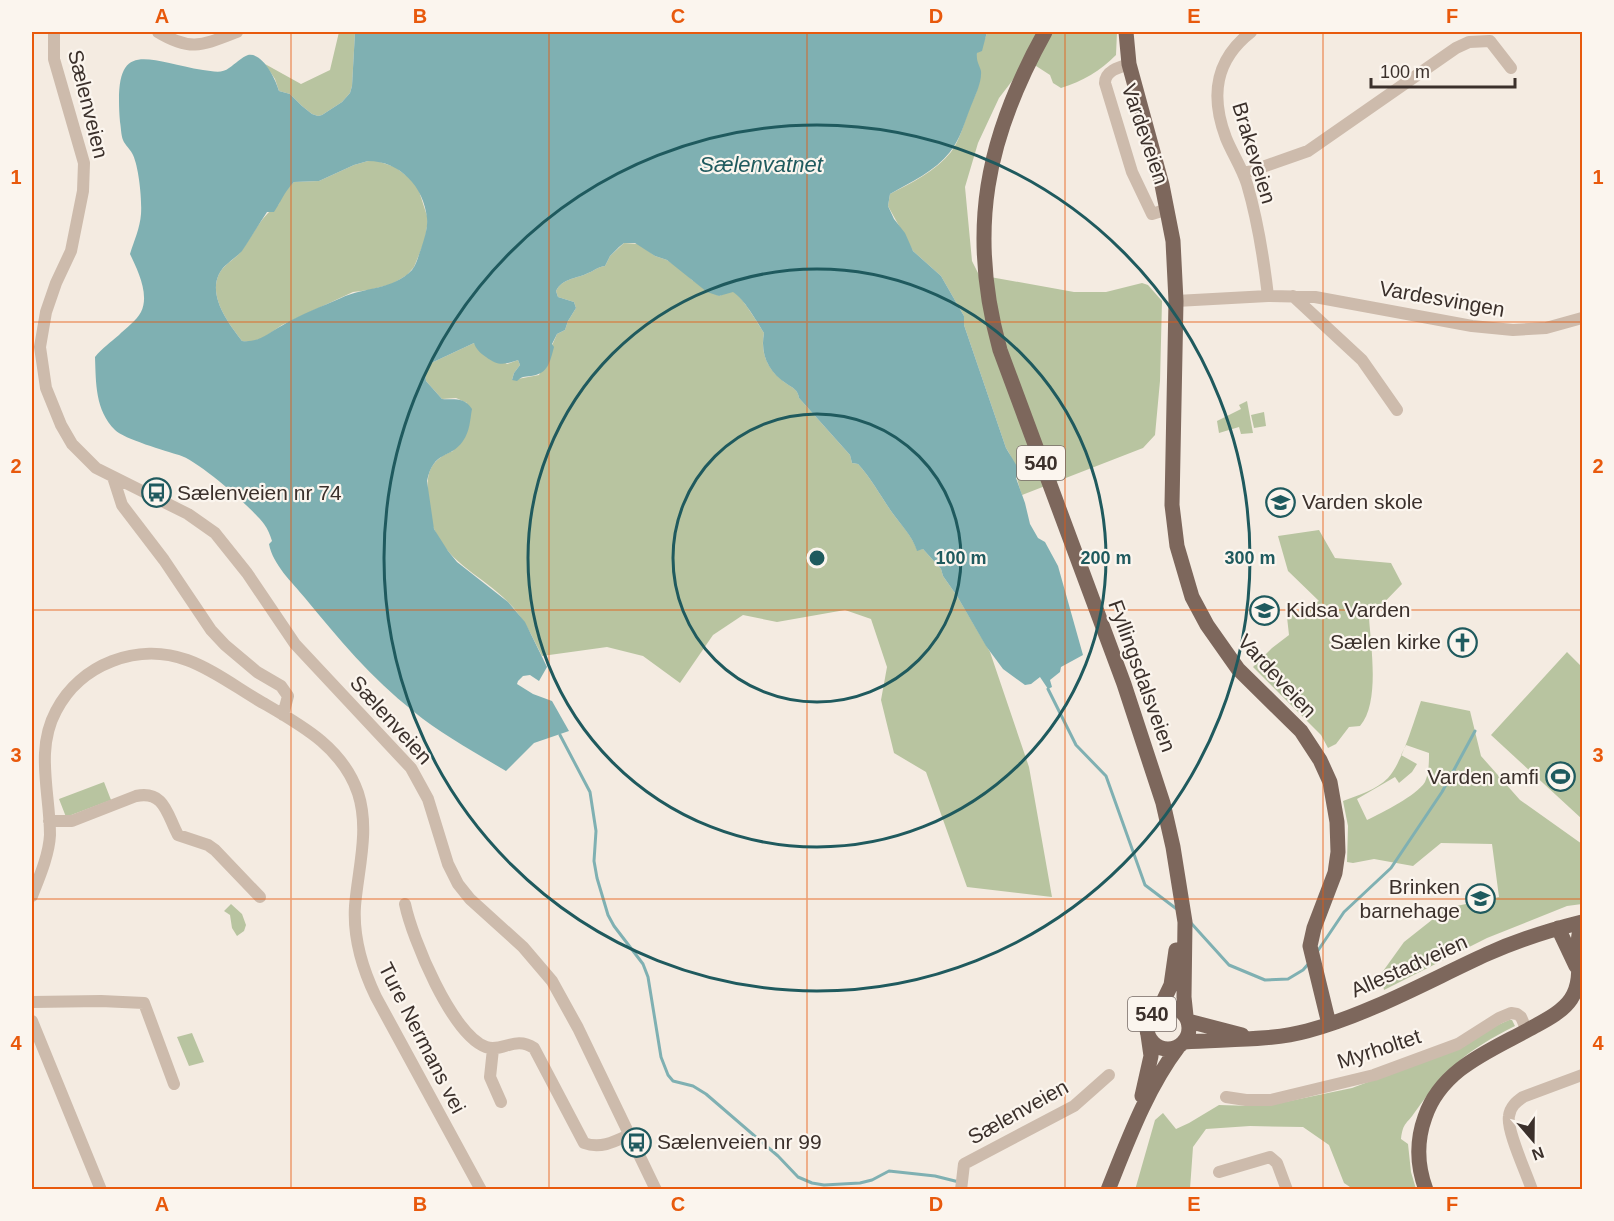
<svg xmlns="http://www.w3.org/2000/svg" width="1614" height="1221" font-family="Arial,sans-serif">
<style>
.green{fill:#b8c4a0;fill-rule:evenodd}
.water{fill:#7fb0b2;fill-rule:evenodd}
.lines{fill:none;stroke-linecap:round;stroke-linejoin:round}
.stream{stroke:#7fb0b2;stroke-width:3}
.minor{stroke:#cdbbac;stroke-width:12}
.major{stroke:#7d675c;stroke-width:15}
.grid{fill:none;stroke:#e8590c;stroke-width:1.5;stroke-opacity:0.55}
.ring{fill:none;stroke:#1f5a5e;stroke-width:3}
.labels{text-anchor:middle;stroke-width:4.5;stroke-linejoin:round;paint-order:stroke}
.shield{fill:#fbf5ee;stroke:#756b66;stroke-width:1.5}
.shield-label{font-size:20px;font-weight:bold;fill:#3b302b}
.street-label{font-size:21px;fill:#3b302b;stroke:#fbf5ee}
.poi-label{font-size:21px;fill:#3b302b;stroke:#fbf5ee;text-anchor:start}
.water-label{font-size:22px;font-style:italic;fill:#1f5a5e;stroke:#fbf5ee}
.centre{fill:#1f5a5e;stroke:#fbf5ee;stroke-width:3}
.ring-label{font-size:18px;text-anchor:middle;font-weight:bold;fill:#1f5a5e;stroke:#fbf5ee;stroke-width:4.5;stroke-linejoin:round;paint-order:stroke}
.neatline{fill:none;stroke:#e8590c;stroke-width:2}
.grid-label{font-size:20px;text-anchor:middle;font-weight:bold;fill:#e8590c}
</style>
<rect width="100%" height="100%" fill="#f4ebe1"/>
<path class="green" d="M339 32H355L352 86 350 93 342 102 322 115 318 116 312 114 302 106 290 94 279 91 275 79 265 64 301 84 330 70Z
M987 32H1117L1116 55C1100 71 1083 81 1061 88L1053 83 1050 75 1033 64 1022 68 999 98 978 143 965 187 972 261 979 275 1074 292H1106L1142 283 1148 285 1162 301 1160 381 1155 435 1143 448 1022 495C1016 480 1015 460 1006 448L964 325V316L941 276 913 251 888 206 890 194C911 183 936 171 951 152 960 140 964 123 969 109 974 98 980 86 980 74 980 67 975 63 976 56 978 48 985 43 987 32Z
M368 161H377L395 167 412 180 418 188 428 219 425 240 414 267 407 275 392 284 369 290 353 292 282 325 263 338 250 342 242 341C229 324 208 297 219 274 224 264 236 259 242 250 254 233 261 216 279 204L281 196 294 182 319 181 354 165Z
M624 243 639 244 655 256 667 260 685 272 692 280 719 296C724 294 729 290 734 292 741 295 759 325 764 333 760 352 767 369 783 381 790 387 798 388 799 398L850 455 852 463 858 464C871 478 880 495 891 511 900 524 912 535 917 550L923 549 941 569 943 576 957 596 990 652 1029 767 1052 897 967 887 926 772 894 753 881 700 887 667 871 619 845 610 777 622 743 615 713 635 680 683 643 656 607 647 542 656C532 636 524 618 508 602 483 576 450 565 434 529 429 519 430 504 428 493 426 471 432 459 453 451L467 403 456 398 442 399 426 381 425 373 429 364 474 343 507 364 518 360 520 365 514 373 512 380 539 375 557 334 565 330 568 321 576 308 574 302 558 297 556 291C562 279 574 279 586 274 594 271 597 267 605 266L610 256Z
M1247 401 1253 433 1241 434 1239 427 1219 433 1217 421 1241 409 1239 405Z
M1264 412 1266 426 1254 428 1251 415Z
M1319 530 1335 558 1391 563 1402 584 1369 618C1371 647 1380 703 1360 726L1349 727 1336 744 1328 748 1321 735 1253 667 1272 648 1289 635 1287 617 1319 601 1288 571 1278 536Z
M1567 652 1582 667V819L1491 735Z
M1421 701 1470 711 1481 756 1520 800 1582 844V904L1567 906 1487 938 1384 990 1381 974 1404 942 1447 908 1499 897 1492 844 1441 843 1413 866 1374 859 1353 863 1347 862 1348 826 1343 801C1359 795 1376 790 1388 778 1402 763 1414 721 1421 701ZM1406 745 1429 753C1429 762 1429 773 1425 782 1416 796 1383 812 1367 820L1357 799 1395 777 1399 783 1412 772 1417 764 1401 755Z
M104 782 111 800 66 817 59 799Z
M231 904 242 914 246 925 244 931 237 936 232 928 230 915 224 911Z
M1509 1020H1512L1515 1026C1466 1051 1447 1067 1415 1112 1407 1124 1403 1122 1401 1139L1408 1144 1411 1172 1416 1189H1353L1344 1183 1329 1145 1303 1127 1250 1126 1206 1129 1193 1147 1190 1189 1135 1190 1155 1120 1163 1113 1176 1129 1189 1123 1219 1105 1253 1106 1280 1103 1352 1088 1376 1079Z
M192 1033 204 1062 189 1066 177 1037Z"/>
<path class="water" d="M355 32H987L982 51 977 53C976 61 979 64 981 71 982 82 975 96 971 106 965 121 960 140 950 152 935 171 911 182 890 194L888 206 894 219 905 233 913 251 941 276 964 316V325L1006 448 1021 473 1016 478 1025 503 1030 524 1038 538 1045 542 1058 566 1083 655 1061 667 1060 672 1050 680 1052 687 1048 689 1040 677 1031 684 1025 685 1003 669 986 646 957 596 943 576 941 569 923 549 917 551C912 535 900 524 891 511 880 495 871 478 858 464L852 463 850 455 799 398C798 390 793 388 787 384 768 372 760 354 764 333 756 320 744 299 733 292L719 296 707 292 667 260 655 256 635 243H624L619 247 610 256 605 266C597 267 594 271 586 274 574 279 562 279 556 291L558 297 574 302 576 308 568 321 565 330 557 334 552 344 554 347C550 362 548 374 531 376 524 377 522 376 517 381L512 380 514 373 520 365 518 360C504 365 498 366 486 357 480 353 476 349 474 343L429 364 425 373 426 381 442 399C453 400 464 396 472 409 470 420 470 431 463 441 450 460 434 449 427 481L434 529 448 551 457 562 508 602 525 622 547 667 539 681 530 675 523 676 518 681 517 684 533 694 552 701 569 731 534 743 506 771C474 752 441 734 413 711 372 679 337 637 305 598 292 582 273 565 269 544L272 541C270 535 268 529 264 524 251 507 199 461 179 455 166 451 124 439 115 430 95 410 96 383 95 357 102 348 110 343 119 335 125 329 137 320 141 312 150 294 137 269 130 254 134 241 140 228 141 214 142 200 139 168 133 155 131 150 125 145 123 140 121 135 121 127 120 122 113 36 143 60 203 70 212 71 222 74 229 68 235 64 242 57 248 55 263 52 276 80 279 91L290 94 302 106 312 114 318 116 322 115 342 102 350 93 352 86ZM368 161C400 161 424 187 427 218 428 228 424 240 421 249 418 256 417 264 412 270 393 290 364 287 341 298 321 307 301 314 283 325 268 333 259 343 242 341 229 324 208 297 219 274 224 264 235 259 242 251 251 238 258 225 267 212H274C282 200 283 194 294 182L319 181 354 165Z"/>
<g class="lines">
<path class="stream" d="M1048 689 1076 745 1106 776 1145 885 1178 910
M560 735 590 792 596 831 594 861 597 878 608 915 614 926 643 964 648 977 661 1057 668 1075 673 1081 693 1086 706 1094 778 1156 798 1177 812 1183 824 1185 860 1183 872 1180 889 1171 935 1176 959 1182
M1191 923 1229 965 1265 980 1288 979 1303 970 1310 962
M1317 952 1344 912 1391 868 1442 792 1475 731"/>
<path class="minor" d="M54 32V59L84 163 83 191 71 251 56 283 46 312 40 347 46 388 61 425 72 444 96 468 188 514 215 533 247 573 295 644 411 768 428 799 448 864 458 884 470 899 523 947 552 981 578 1028 656 1190
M158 32C191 52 203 45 237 32
M1251 32C1215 60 1210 96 1226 138 1232 153 1242 168 1247 184 1257 218 1264 261 1268 296
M1129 64C1119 67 1105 71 1105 83L1132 172 1152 214 1168 209
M1243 174 1308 151 1456 48 1469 42 1490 41 1511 68
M1293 296 1362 360 1397 410
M1176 301 1268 296 1315 297 1472 326 1513 330 1546 328 1582 318
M113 477 122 505 164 560 211 630 225 645 257 672 281 686 288 696 283 715
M49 821H72L136 796C165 790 167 815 178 835L208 845 215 850 260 897
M32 896C39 878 49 855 50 835 50 793 35 750 56 711 80 664 138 642 187 660 212 669 236 687 258 700 299 724 342 746 358 793 370 830 358 869 355 906 353 938 362 968 376 997L481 1190
M405 904C412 938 452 1035 486 1047 502 1053 515 1035 534 1048L584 1143C600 1149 614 1142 629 1135
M32 1002 101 1001 144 1003 174 1084
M32 1021 101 1190
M493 1049 490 1077 501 1102
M1226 1097 1246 1100H1271L1374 1075 1458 1044 1499 1018 1511 1013 1517 1014 1521 1017 1527 1031
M1219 1172 1270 1157 1277 1163 1287 1190
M961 1190 964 1164 1074 1106 1109 1075
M1532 1190C1527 1174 1506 1130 1509 1116 1510 1107 1516 1102 1523 1097L1582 1075"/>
<path class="major" d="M1045 32C986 138 967 231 1000 350L1124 684 1163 803 1173 847 1185 922 1184 997 1186 1016
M1126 32 1129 64 1162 185 1173 241 1176 301 1172 505 1177 546 1192 597 1207 625 1238 669 1301 731 1320 760 1330 782 1337 822 1338 852 1335 873 1314 928 1310 946 1329 1024
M1558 928 1576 966
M1147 1028a21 21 0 1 1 42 0a21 21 0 1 1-42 0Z
M1160 1008 1171 985 1176 950
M1188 1021 1242 1035
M1184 1042C1223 1039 1270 1041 1307 1031 1370 1014 1428 981 1487 954 1518 940 1550 930 1582 922
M1142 1096 1151 1056 1148 1035
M1108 1190C1128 1140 1147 1088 1179 1046
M1426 1190C1417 1166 1416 1142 1425 1117 1442 1067 1493 1050 1535 1026 1548 1019 1563 1011 1571 999 1582 982 1578 963 1578 945 1578 937 1580 929 1582 922"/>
</g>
<path class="grid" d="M291 32V1190M549 32V1190M807 32V1190M1065 32V1190M1323 32V1190M32 322H1582M32 610H1582M32 899H1582"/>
<g class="ring">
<circle cx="817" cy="558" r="144"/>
<circle cx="817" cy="558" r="289"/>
<circle cx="817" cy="558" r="433"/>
</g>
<defs>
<symbol id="bus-ring" viewBox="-11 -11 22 22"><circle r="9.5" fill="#fbf5ee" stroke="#1f5a5e" stroke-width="1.5"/><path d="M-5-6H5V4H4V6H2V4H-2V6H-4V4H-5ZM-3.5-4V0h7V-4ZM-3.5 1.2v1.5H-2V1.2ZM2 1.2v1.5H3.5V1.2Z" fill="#1f5a5e"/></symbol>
<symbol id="school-ring" viewBox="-11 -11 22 22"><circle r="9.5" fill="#fbf5ee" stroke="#1f5a5e" stroke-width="1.5"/><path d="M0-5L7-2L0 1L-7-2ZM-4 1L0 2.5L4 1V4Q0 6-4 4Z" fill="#1f5a5e"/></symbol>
<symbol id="church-ring" viewBox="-11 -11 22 22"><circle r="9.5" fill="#fbf5ee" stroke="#1f5a5e" stroke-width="1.5"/><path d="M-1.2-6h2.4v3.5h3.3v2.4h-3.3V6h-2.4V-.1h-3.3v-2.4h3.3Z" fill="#1f5a5e"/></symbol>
<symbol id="stadium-ring" viewBox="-11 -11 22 22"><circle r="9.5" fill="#fbf5ee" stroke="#1f5a5e" stroke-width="1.5"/><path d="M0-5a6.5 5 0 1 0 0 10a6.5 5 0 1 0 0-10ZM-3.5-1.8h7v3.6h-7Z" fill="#1f5a5e"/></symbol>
</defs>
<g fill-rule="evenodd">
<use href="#bus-ring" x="140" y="476" width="33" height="33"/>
<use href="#school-ring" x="1264" y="486" width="33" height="33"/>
<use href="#school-ring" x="1248" y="594" width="33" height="33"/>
<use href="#church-ring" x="1446" y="626" width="33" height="33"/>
<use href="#stadium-ring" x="1544" y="760" width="33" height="33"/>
<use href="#school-ring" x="1464" y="882" width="33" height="33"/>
<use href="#bus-ring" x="620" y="1126" width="33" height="33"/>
</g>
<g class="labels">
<g class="shield">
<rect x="1017" y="446" width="48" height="34" rx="4.5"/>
<rect x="1128" y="997" width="48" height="34" rx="4.5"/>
</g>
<g class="shield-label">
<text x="1041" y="470">540</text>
<text x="1152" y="1021">540</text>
</g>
<g class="street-label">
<text transform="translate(88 104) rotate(76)" y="7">Sælenveien</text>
<text transform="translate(1145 134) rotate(71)" y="7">Vardeveien</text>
<text transform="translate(1254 153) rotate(73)" y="7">Brakeveien</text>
<text transform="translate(1442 299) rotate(10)" y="7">Vardesvingen</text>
<text transform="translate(1142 676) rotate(70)" y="7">Fyllingsdalsveien</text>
<text transform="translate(1277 676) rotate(47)" y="7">Vardeveien</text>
<text transform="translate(391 720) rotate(48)" y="7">Sælenveien</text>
<text transform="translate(1409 966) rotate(-24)" y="7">Allestadveien</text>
<text transform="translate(422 1038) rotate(63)" y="7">Ture Nermans vei</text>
<text transform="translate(1379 1049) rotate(-18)" y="7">Myrholtet</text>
<text transform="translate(1018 1112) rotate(-29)" y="7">Sælenveien</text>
</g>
<g class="poi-label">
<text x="177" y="500">Sælenveien nr 74</text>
<text x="1302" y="509">Varden skole</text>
<text x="1286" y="617">Kidsa Varden</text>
<text x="1441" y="649" text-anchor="end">Sælen kirke</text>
<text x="1539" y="784" text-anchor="end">Varden amfi</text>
<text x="1460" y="894" text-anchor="end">Brinken<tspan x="1460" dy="24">barnehage</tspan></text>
<text x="657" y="1149">Sælenveien nr 99</text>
</g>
<g class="water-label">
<text x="761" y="172">Sælenvatnet</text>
</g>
</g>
<circle cx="817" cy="558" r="9" class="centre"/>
<g class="ring-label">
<text x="961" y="564">100 m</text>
<text x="1106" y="564">200 m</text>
<text x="1250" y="564">300 m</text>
</g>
<rect width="1614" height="1221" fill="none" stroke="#fbf5ee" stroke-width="66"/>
<g transform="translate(1533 1140) rotate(160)" stroke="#fbf5ee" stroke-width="4.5" paint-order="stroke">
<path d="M0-4.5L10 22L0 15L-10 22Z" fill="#3b302b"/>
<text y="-9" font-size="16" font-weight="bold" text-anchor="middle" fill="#3b302b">N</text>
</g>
<path d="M1371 78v9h144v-9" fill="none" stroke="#3b302b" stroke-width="3"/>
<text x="1380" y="78" font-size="18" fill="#3b302b" stroke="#fbf5ee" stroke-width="4.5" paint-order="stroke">100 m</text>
<rect x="33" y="33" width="1548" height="1155" class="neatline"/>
<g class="grid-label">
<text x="162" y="23">A</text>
<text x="420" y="23">B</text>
<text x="678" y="23">C</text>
<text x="936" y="23">D</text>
<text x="1194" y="23">E</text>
<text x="1452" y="23">F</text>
<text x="16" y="184">1</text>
<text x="1598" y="184">1</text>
<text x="16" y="473">2</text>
<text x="1598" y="473">2</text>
<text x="16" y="762">3</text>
<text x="1598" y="762">3</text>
<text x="16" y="1050">4</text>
<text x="1598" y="1050">4</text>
<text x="162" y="1211">A</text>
<text x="420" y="1211">B</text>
<text x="678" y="1211">C</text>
<text x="936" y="1211">D</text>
<text x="1194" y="1211">E</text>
<text x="1452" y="1211">F</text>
</g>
</svg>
